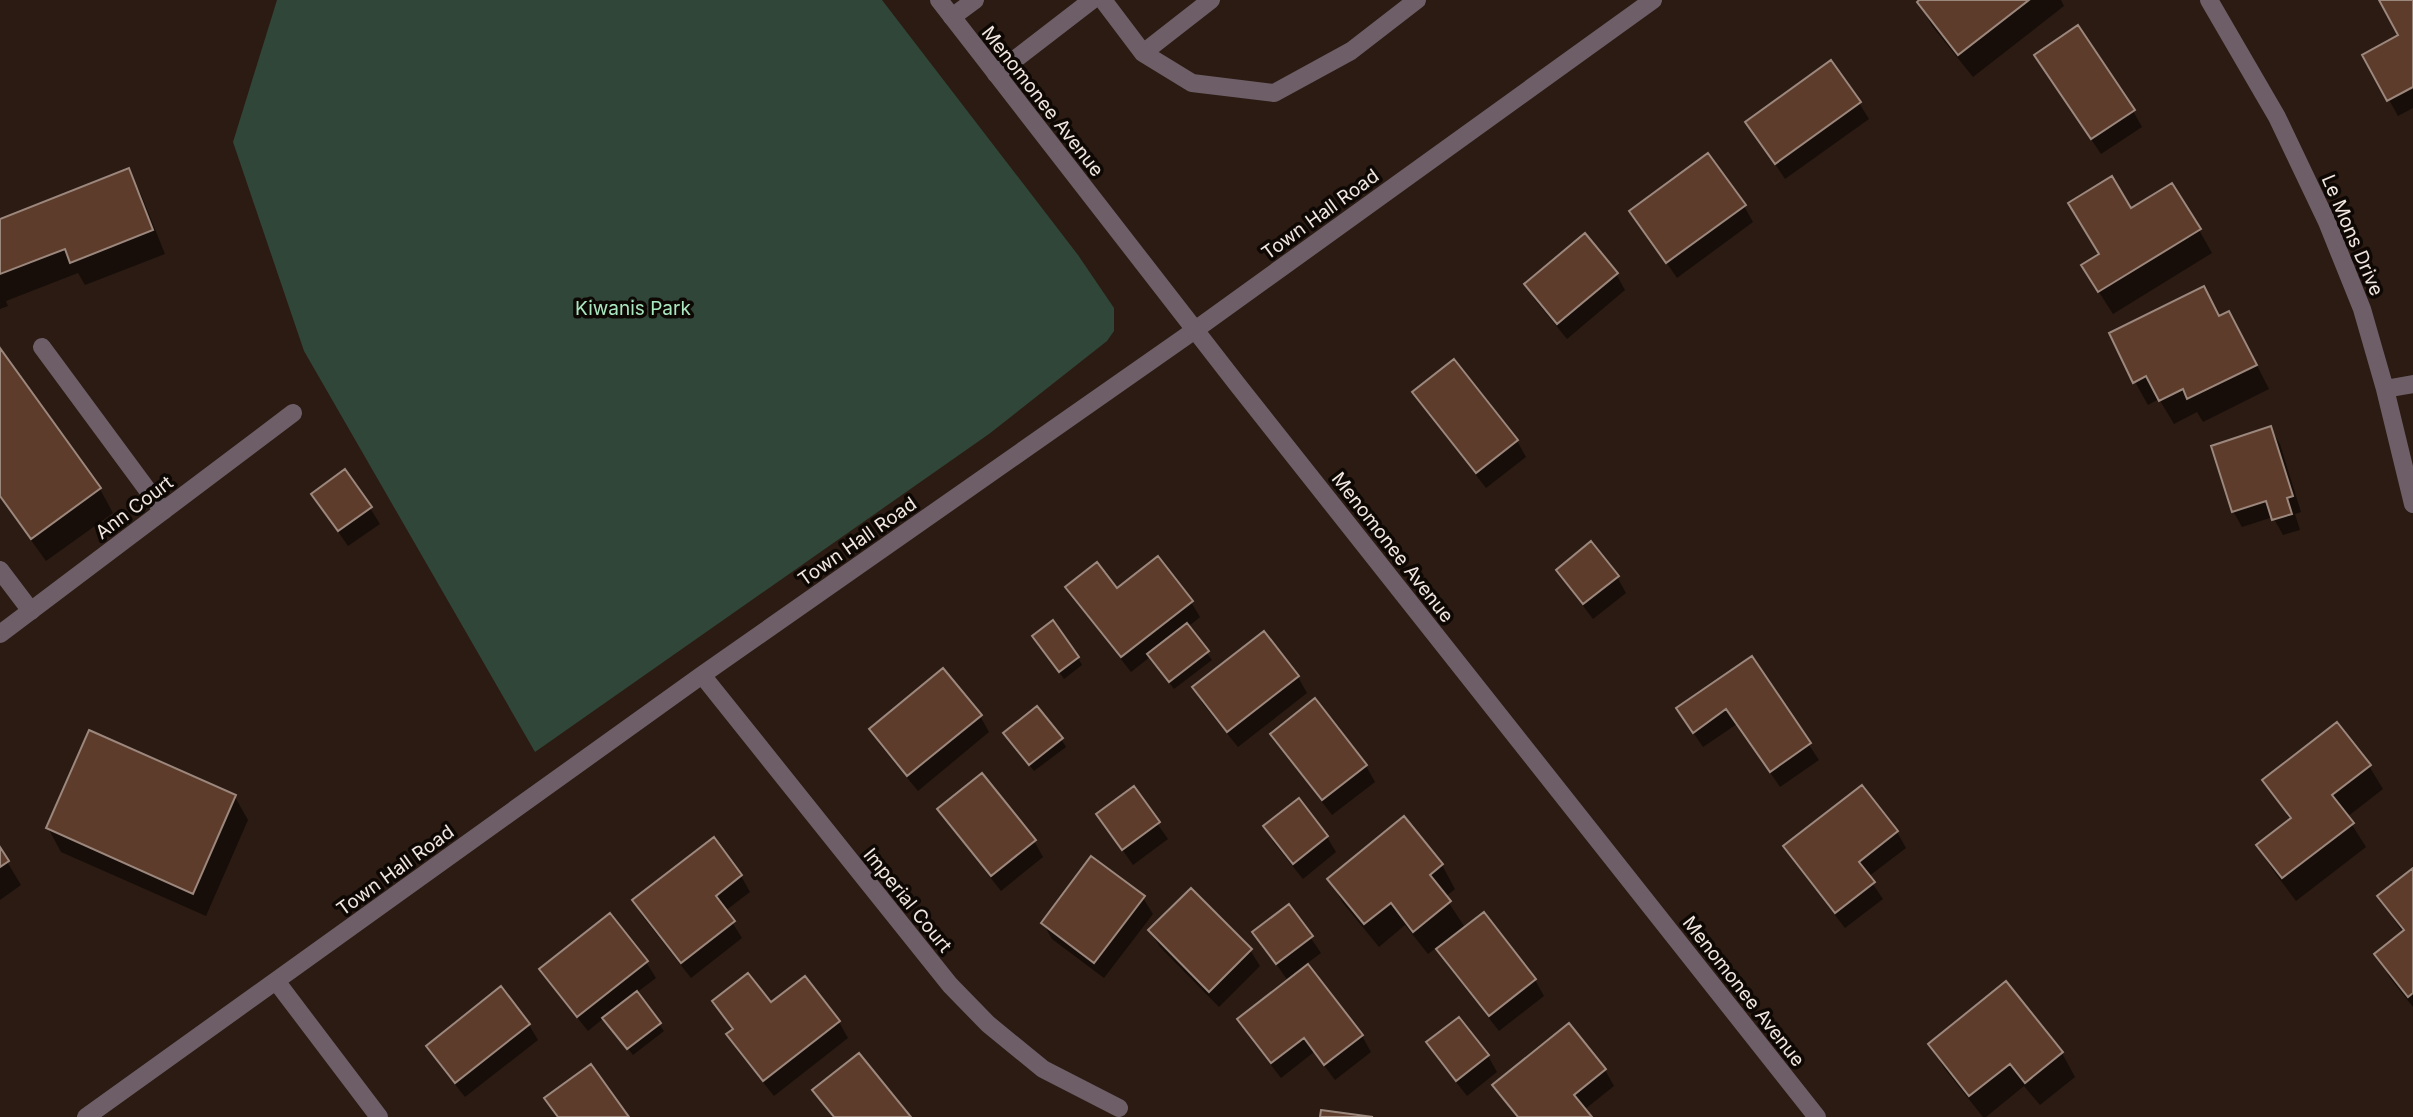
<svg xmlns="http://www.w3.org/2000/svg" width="2413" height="1117" font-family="Inter,sans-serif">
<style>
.green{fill:#304638}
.shadow{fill:#0007}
.building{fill:#5d3c2b;stroke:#9c877d;stroke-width:2}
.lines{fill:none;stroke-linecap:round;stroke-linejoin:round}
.service{stroke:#6d5e68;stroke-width:18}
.minor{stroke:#6d5e68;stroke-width:18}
.tertiary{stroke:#6d5e68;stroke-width:18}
.labels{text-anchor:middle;stroke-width:7;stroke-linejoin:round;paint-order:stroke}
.street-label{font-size:19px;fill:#f1e6e0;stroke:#0e0805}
.park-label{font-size:19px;fill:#a9e7bf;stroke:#0e0805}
</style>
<rect width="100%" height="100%" fill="#2b1b13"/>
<path class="green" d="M277 0H882L1078 255 1114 308V331L1107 341 989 434 535 752 304 351 233 142Z"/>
<path class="shadow" d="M1922 0H2061L2064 6 1973 77 1932 26 1919 2Z
M2381 0H2413V108L2398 116 2364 55 2400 36Z
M2045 71 2133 111 2142 127 2101 154Z
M1859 103 1869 119 1785 179 1747 122Z
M128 171 141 194 165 254 85 285 78 273 6 301 8 306 0 309V220Z
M1744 206 1753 222 1677 278 1631 211Z
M2131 210 2199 230 2212 253 2113 314 2097 289 2101 255Z
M1616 274 1625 290 1567 339 1535 300 1526 284Z
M2204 288 2220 317 2242 336 2269 389 2203 422 2197 412 2174 424 2159 399 2148 405 2135 382Z
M0 351 100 489 113 513 46 561 0 497Z
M1454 361 1517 441 1526 457 1486 488 1424 408 1414 392Z
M2270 428 2280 444 2301 512 2295 514 2300 530 2283 535 2273 517 2242 527 2233 511Z
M313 495 370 508 380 524 348 546Z
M1558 570 1617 577 1626 593 1593 619 1568 586Z
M1068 587 1117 590 1191 602 1200 617 1188 627 1212 660 1174 689 1150 657 1131 672 1077 603Z
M1039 643 1078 658 1082 665 1064 679Z
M1752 659 1819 760 1780 787 1737 724 1703 747 1688 725Z
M1298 677 1307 693 1238 747 1203 704 1194 688Z
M980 716 989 732 918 791 880 745 871 729Z
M1272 734 1366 766 1375 782 1332 815 1282 750Z
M1061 739 1066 747 1034 771 1010 741Z
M2369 766 2383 789 2347 817 2366 847 2296 901 2272 869 2258 846 2291 821 2264 780Z
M1862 787 1897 832 1906 848 1868 877 1883 899 1845 928 1795 863 1786 847Z
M1133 789 1168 839 1133 865 1098 815Z
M235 797 248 820 206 916 61 852 48 828Z
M939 809 1034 841 1043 857 1001 891 949 825Z
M1404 819 1442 865 1455 889 1445 897 1464 926 1451 936 1453 938 1535 980 1544 996 1499 1031 1448 966 1437 947 1428 954 1405 925 1379 947 1343 903 1329 879Z
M1265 827 1327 837 1336 852 1303 879 1274 843Z
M0 850 21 885 0 900Z
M2413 870V1007L2390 978 2377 954 2403 933 2379 897Z
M741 876 750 892 725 911 742 938 691 978 643 917 634 901Z
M1143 898 1153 914 1104 978 1052 939 1043 923Z
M1289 906 1321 953 1306 964 1362 1036 1371 1052 1335 1080 1314 1052 1281 1078 1248 1035 1239 1019 1288 981 1254 932Z
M1150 931 1250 950 1260 966 1219 1007 1160 947Z
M646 962 656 978 636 993 664 1031 633 1055 604 1018 588 1031 551 985 541 970Z
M805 978 839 1022 848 1038 774 1096 738 1051 729 1035 734 1031 714 1002 771 1004Z
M1459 1019 1488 1056 1497 1072 1467 1096 1438 1059 1429 1043Z
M529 1025 538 1040 465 1097 438 1063 428 1047Z
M1569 1026 1605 1070 1614 1086 1584 1110 1590 1117H1517L1495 1085Z
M1930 1044 2062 1053 2075 1077 2040 1105 2024 1086 1986 1117H1983L1944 1068Z
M815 1091 909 1117H832Z"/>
<path class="building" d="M1919 0H2029L1958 55 1917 2Z
M2379 0H2413V87L2387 101 2362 55 2398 35Z
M2078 25 2135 110 2091 139 2034 55Z
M1831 60 1861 102 1775 164 1745 122Z
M1708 153 1746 205 1666 263 1629 211Z
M129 168 153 230 70 263 65 249 0 274V219Z
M2112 176 2131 208 2172 183 2201 229 2098 292 2081 265 2099 254 2068 203Z
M1585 233 1618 273 1557 324 1524 284Z
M2204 286 2219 316 2229 311 2257 365 2187 399 2183 389 2159 401 2146 376 2133 383 2109 333Z
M0 348 101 488 31 539 0 496Z
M1454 359 1518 440 1476 473 1412 392Z
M2271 426 2293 496 2287 498 2292 514 2272 520 2266 501 2232 512 2211 446Z
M345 469 372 507 338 531 311 494Z
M1591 541 1619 576 1583 604 1556 570Z
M1158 556 1193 601 1121 657 1065 587 1097 562 1117 588Z
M1053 620 1079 657 1059 672 1032 636Z
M1187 623 1209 651 1169 682 1147 654Z
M1264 631 1299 676 1227 732 1192 687Z
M1752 656 1811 743 1770 772 1726 709 1693 733 1676 708Z
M943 668 982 715 907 776 869 729Z
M1315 698 1367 765 1322 800 1270 734Z
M1037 706 1063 738 1029 765 1003 733Z
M2337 722 2371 765 2332 795 2354 823 2282 878 2256 845 2291 818 2262 780Z
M89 730 236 795 193 894 46 828Z
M982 773 1036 840 991 876 937 809Z
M1862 785 1898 831 1859 862 1875 882 1835 913 1783 846Z
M1134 786 1160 822 1122 850 1096 814Z
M1299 798 1328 836 1293 864 1263 826Z
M1404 816 1443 864 1430 875 1451 901 1413 932 1391 903 1364 924 1327 879Z
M714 837 742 875 716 896 735 921 681 963 632 900Z
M0 847 9 861 0 867Z
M1091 856 1145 896 1094 963 1041 923Z
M2413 868V993L2408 997 2374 954 2404 930 2377 896Z
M1191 888 1252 949 1209 992 1148 930Z
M1289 904 1313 936 1276 964 1252 932Z
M1484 912 1536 979 1489 1016 1436 949Z
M610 913 648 961 577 1017 539 969Z
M1308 964 1363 1035 1324 1065 1304 1038 1271 1063 1237 1019Z
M748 973 771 1002 805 976 840 1021 763 1081 726 1034 733 1029 712 1001Z
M2006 981 2063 1052 2025 1083 2010 1064 1969 1096 1928 1044Z
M501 986 530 1024 455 1083 426 1046Z
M637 991 661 1023 627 1049 602 1018Z
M1459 1017 1489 1055 1456 1081 1426 1042Z
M1569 1023 1606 1069 1574 1095 1592 1117H1518L1492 1085Z
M859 1053 911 1117H834L812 1090Z
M591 1064 629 1117H558L544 1098Z
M1321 1110 1373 1117H1320Z"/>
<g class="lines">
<path class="service" d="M1103 0 1143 53 1192 83 1274 93 1351 51 1417 0
M952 17 975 0
M1143 53 1211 0
M996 74 1092 0
M42 347 163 511
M0 570 31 611"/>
<path class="minor" d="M2209 0 2277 117 2327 222 2362 309 2385 389 2413 504
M2385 389 2413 384
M0 634 293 413
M702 675 950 985 988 1024 1043 1069 1119 1108
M276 981 379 1117
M86 1117 702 675 1195 330 1653 0"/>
<path class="tertiary" d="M939 0 1237 384 1817 1117"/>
</g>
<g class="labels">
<g class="street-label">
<text transform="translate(1043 101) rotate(52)" y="7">Menomonee Avenue</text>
<text transform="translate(1320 214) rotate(-36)" y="7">Town Hall Road</text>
<text transform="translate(2353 235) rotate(67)" y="7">Le Mons Drive</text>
<text transform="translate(134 507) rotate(-37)" y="7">Ann Court</text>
<text transform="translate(857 541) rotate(-35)" y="7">Town Hall Road</text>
<text transform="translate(1393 547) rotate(52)" y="7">Menomonee Avenue</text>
<text transform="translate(395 870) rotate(-36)" y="7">Town Hall Road</text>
<text transform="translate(908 900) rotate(51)" y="7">Imperial Court</text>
<text transform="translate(1744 991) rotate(52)" y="7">Menomonee Avenue</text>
</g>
<g class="park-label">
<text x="633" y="315">Kiwanis Park</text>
</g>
</g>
</svg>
